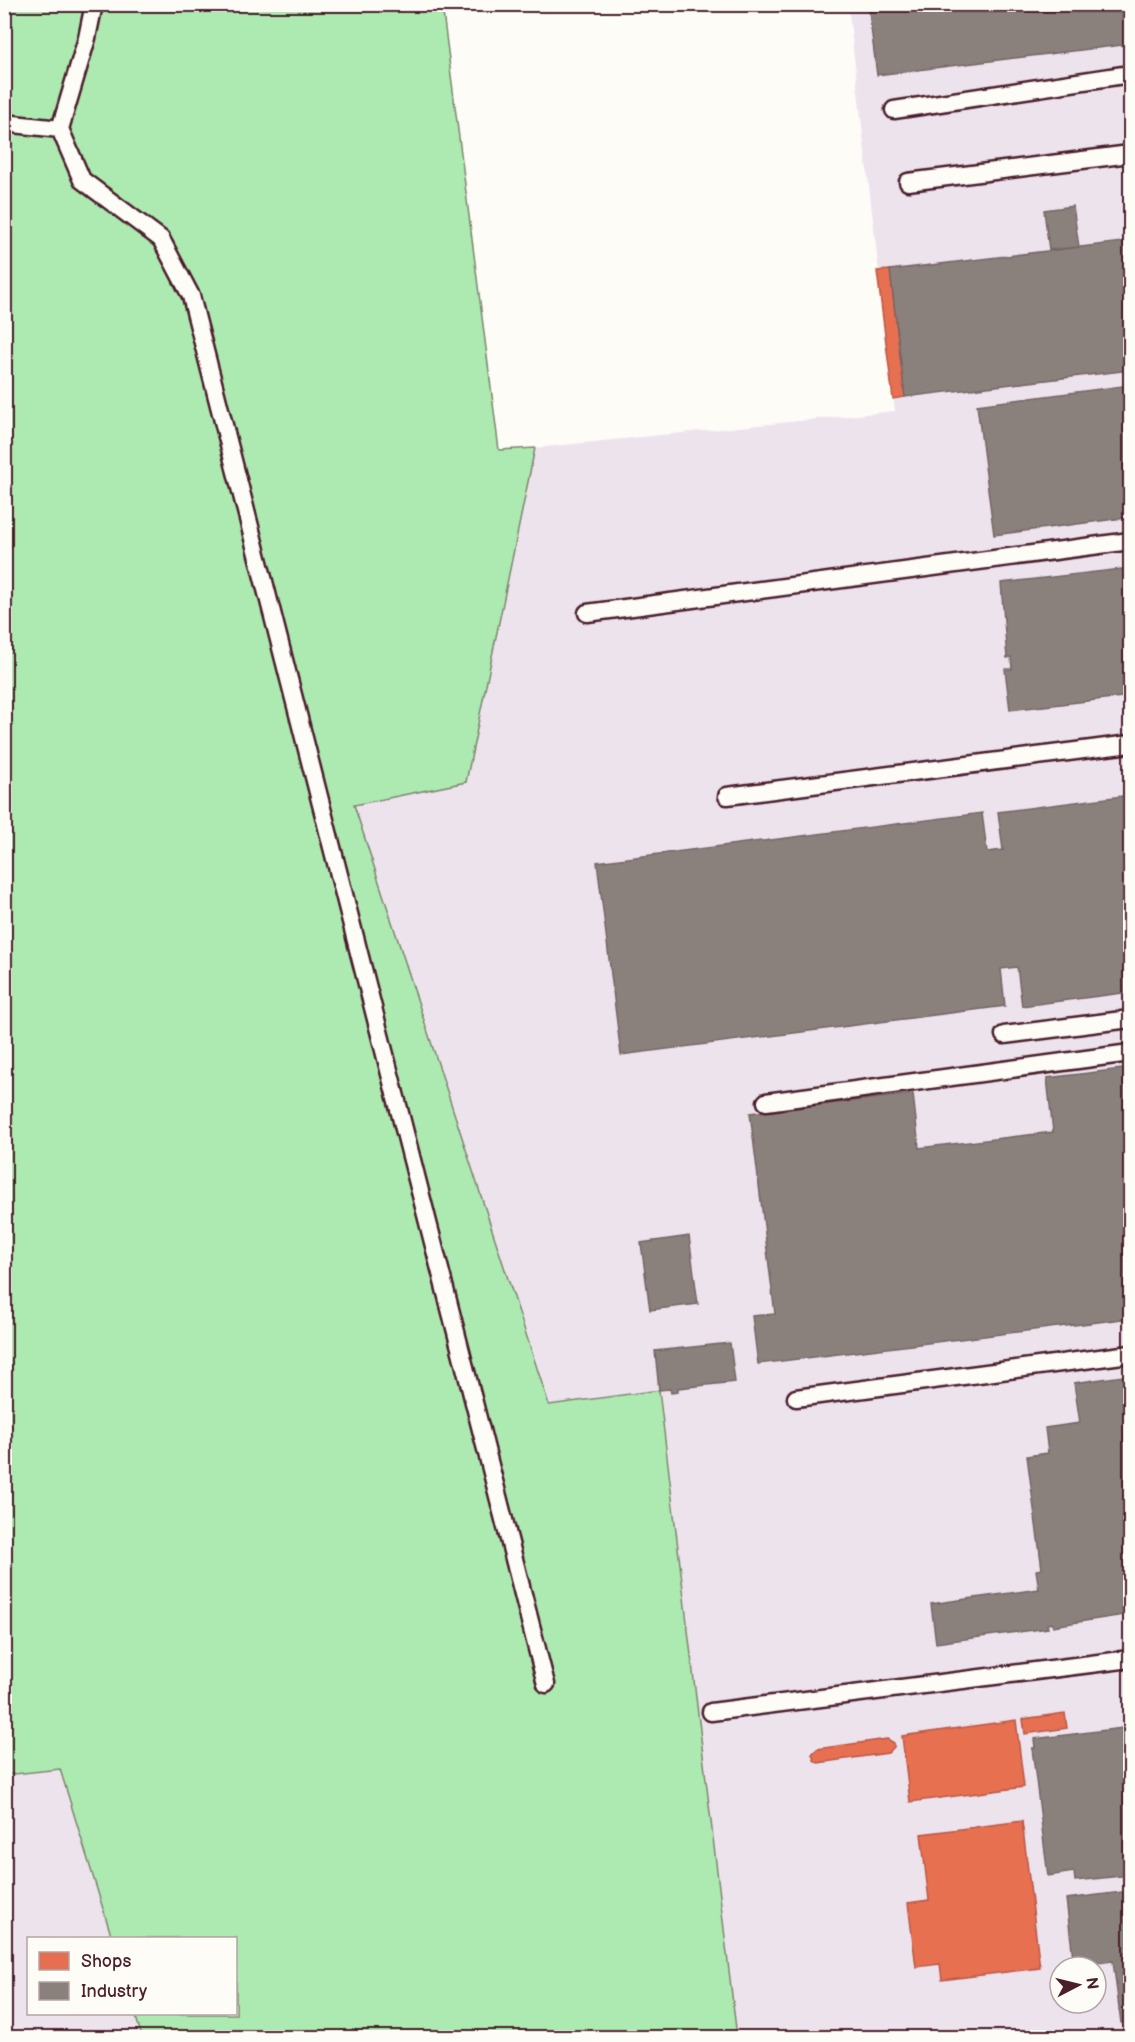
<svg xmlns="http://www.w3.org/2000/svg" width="1135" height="2042" font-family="'Balsamiq Sans',sans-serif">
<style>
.built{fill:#ede3ed;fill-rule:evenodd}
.green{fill:#adeab1;stroke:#7c846e;stroke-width:1.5}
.shops{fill:#e76f51;stroke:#b85746;stroke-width:1.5}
.industry{fill:#8a817c;stroke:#776464;stroke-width:1.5}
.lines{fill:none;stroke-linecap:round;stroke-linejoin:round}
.lane-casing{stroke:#4a1f2b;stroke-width:21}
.lane{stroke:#fdfcf7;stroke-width:16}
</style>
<rect width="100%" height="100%" fill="#fdfcf7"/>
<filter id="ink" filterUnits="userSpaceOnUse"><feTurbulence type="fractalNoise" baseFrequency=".0167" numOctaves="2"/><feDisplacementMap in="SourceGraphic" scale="12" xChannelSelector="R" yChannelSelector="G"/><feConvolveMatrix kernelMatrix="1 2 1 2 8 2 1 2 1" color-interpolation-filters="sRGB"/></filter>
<g filter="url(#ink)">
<path class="built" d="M848 5H1130V2037H737L660 1391 549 1405 354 805 466 782 535 448 895 411ZM1060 1967H1096V2003H1060Z
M60 1769 112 1938H28V2014H135L142 2037H5L4 1775Z"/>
<path class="green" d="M4 5H442L499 450 535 448 466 782 354 805 549 1405 659 1390 737 2037H142L135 2014H236V1938H112L60 1769 5 1775Z"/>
<path class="shops" d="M890 270 905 397 893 399 877 271Z
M1065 1713 1067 1728 1025 1734 1023 1719Z
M1016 1720 1024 1787 910 1802 902 1736Z
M887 1739 894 1743V1747L888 1753 818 1763 814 1760 812 1754 817 1749Z
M1022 1821 1040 1968 942 1980 940 1964 916 1967 908 1903 929 1900 921 1834Z"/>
<path class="industry" d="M868 4H1130V44L877 75Z
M1073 206 1079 247 1049 250 1044 210Z
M1130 241V370L905 397 890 270Z
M1130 385V517L994 535 977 405Z
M1130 568V696L1010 710 1005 669H1012L1011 657 1007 658 1001 583Z
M1130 795V992L1022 1006 1017 967 1001 969 1005 1006 621 1055 597 862 982 813 987 852 1003 850 998 812Z
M1130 1068V1318L758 1364 752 1316 775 1314 750 1113 913 1094 919 1148 1053 1132 1047 1078Z
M689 1236 698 1304 650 1310 641 1243Z
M730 1343 735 1382 678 1388V1392L671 1393 670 1389 659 1390 655 1351Z
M1130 1375V1614L1053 1626 1052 1623 1047 1624 1048 1628 936 1643 931 1604 1039 1589 1036 1570 1042 1569 1027 1456 1048 1453 1045 1428 1080 1423 1074 1383Z
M1130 1727V1875L1075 1881 1074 1872 1048 1876 1032 1748H1035L1034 1739Z
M1130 1891V2022L1121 2023 1113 1961 1074 1966 1066 1899Z"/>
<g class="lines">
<defs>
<path id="lane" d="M94 4 87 38 60 129 82 180 161 239 191 296 546 1684
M894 110 1130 74
M4 123 60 129
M908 182 1130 154
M587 613 1130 541
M727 796 1130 744
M1004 1035 1130 1019
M766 1102 1130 1053
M796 1398 1130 1354
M711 1712 1130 1659"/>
</defs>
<use href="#lane" class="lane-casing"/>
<use href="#lane" class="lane"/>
</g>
</g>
<rect width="1135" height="2042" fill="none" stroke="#fdfcf7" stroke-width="24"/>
<rect x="12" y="12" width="1111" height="2018" fill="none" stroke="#4a1f2b" stroke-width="2" filter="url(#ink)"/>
<rect x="27" y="1937" width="210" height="78" fill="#fdfcf7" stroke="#b5a4a5" stroke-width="1.5"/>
<rect x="39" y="1952" width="30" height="18" fill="#e76f51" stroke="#b5a4a5" stroke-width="1.5"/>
<text x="81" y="1967" font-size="18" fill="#4a1f2b">Shops</text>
<rect x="39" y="1982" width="30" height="18" fill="#8a817c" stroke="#b5a4a5" stroke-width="1.5"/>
<text x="81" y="1997" font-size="18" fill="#4a1f2b">Industry</text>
<g transform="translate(1078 1985) rotate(83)"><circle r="28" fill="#fdfcf7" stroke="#b5a4a5" stroke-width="1.5"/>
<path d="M0-4.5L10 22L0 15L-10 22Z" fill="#4a1f2b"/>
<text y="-9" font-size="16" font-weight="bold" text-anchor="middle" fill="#4a1f2b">N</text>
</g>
</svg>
